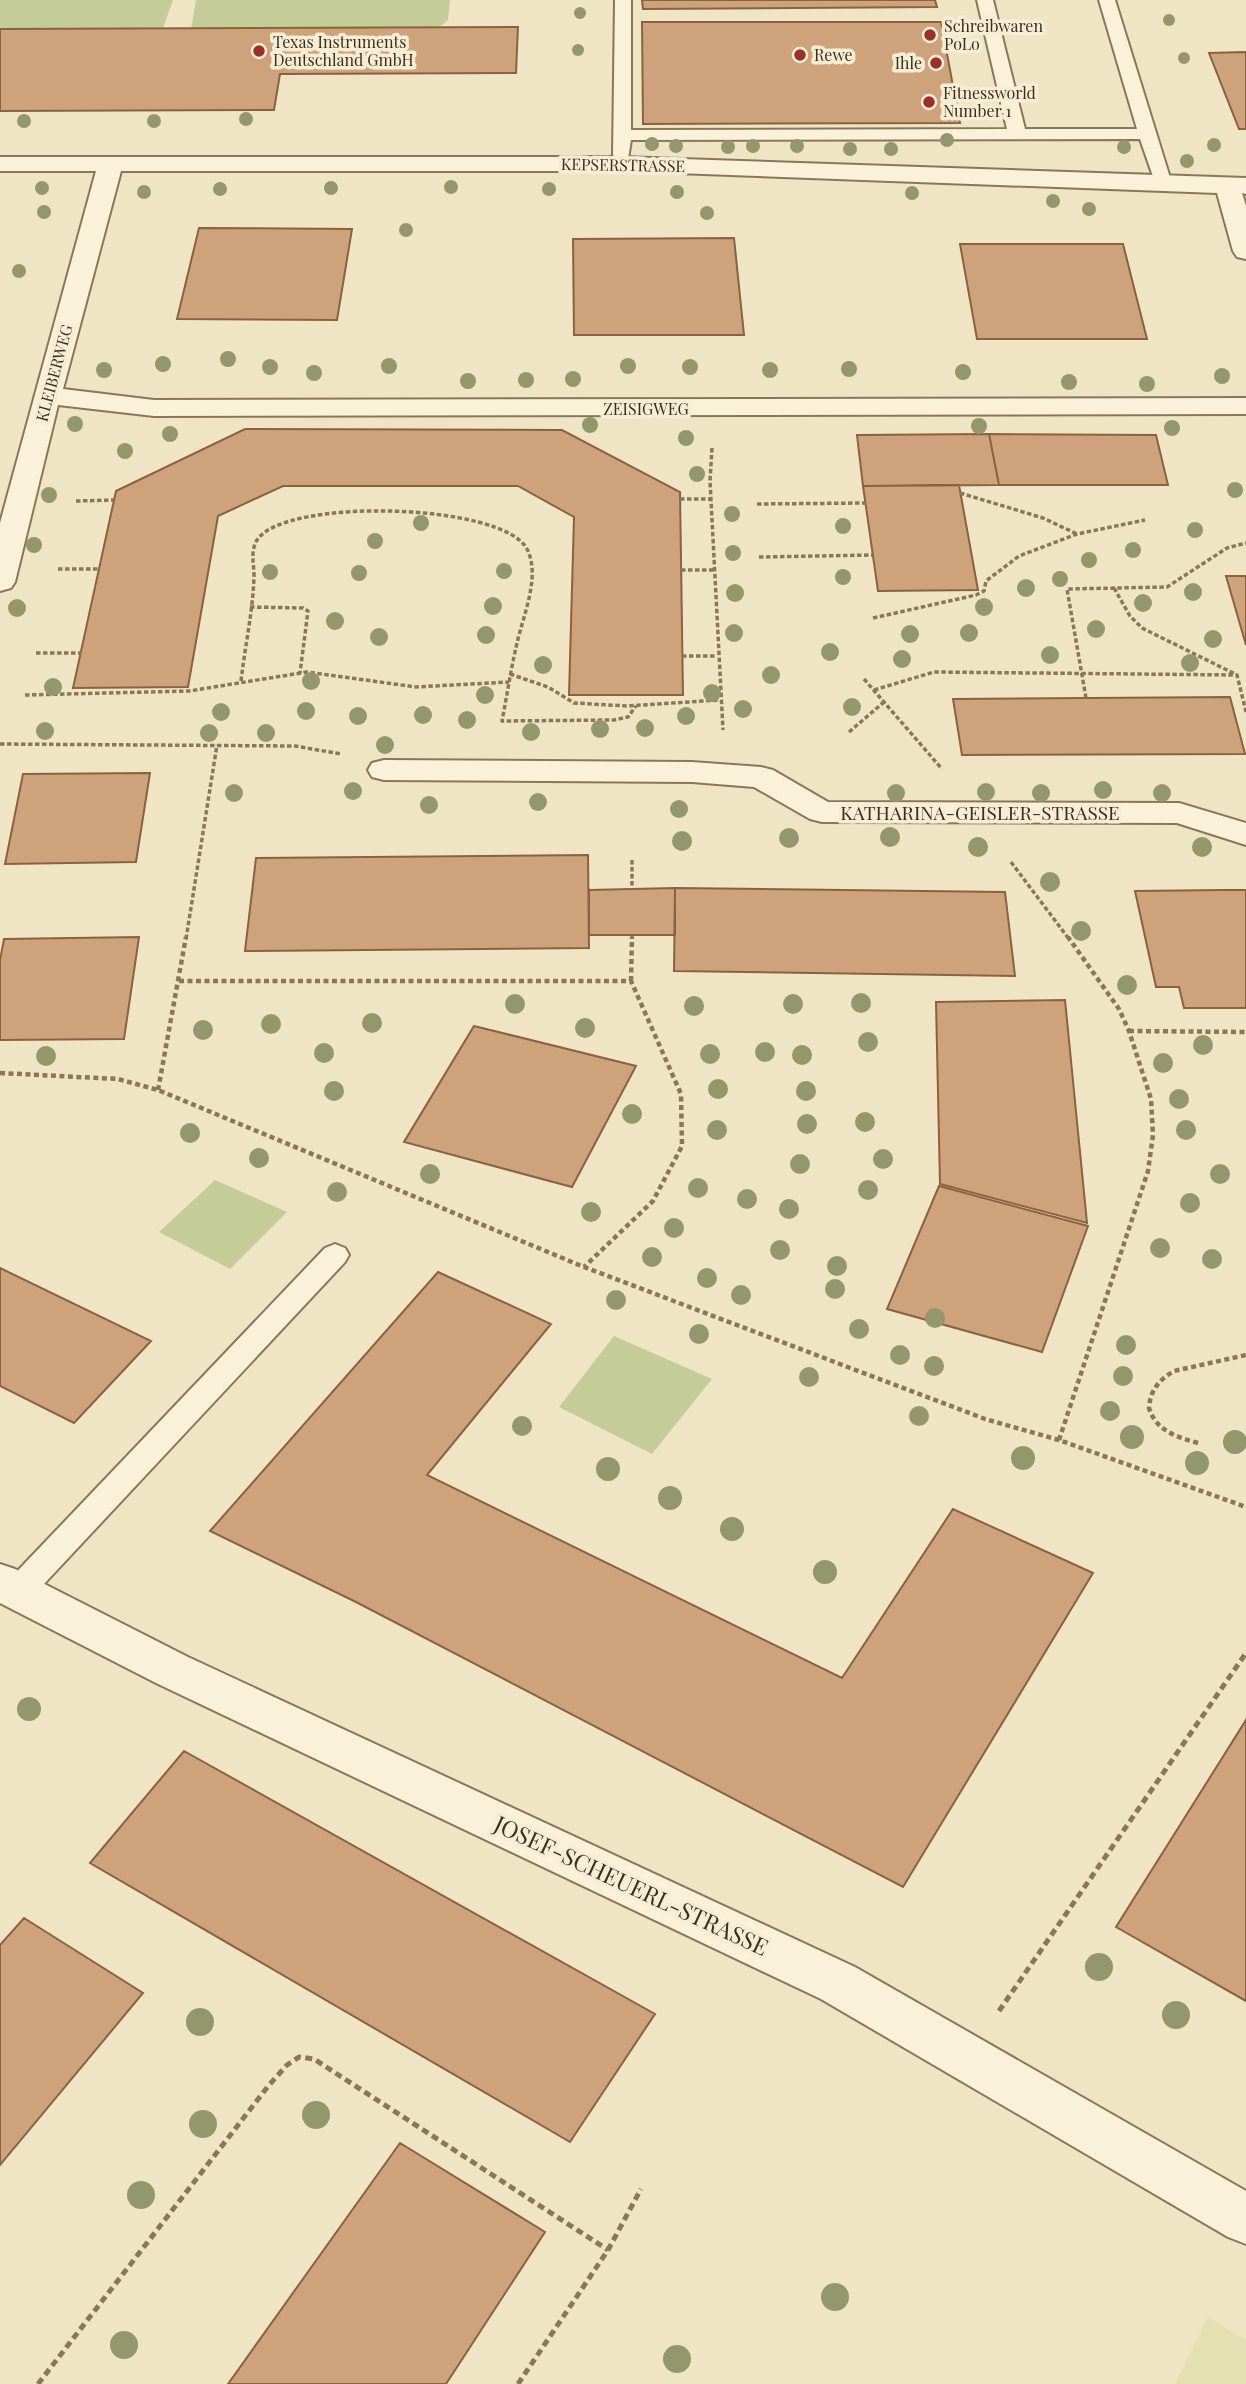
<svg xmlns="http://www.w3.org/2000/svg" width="1246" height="2384" font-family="'Playfair Display',serif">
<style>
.farmland{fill:#e5e0b2}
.green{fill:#c4cd98}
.building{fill:#cea27a;stroke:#8a6240;stroke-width:2}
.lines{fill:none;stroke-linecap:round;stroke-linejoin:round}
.lane-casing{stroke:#8a775a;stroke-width:4}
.street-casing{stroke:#8a775a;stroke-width:4}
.path-far2{stroke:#8a775a;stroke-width:3.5;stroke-dasharray:4.5 2.5;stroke-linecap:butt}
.path-far1{stroke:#8a775a;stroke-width:4.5;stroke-dasharray:5 3.5;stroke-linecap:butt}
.path{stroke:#8a775a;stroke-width:5;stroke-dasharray:7 4.5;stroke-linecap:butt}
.lane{fill:#f9f2d8;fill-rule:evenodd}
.street{fill:#f9f2d8;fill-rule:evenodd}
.tree{fill:#93976d}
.poi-dot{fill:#9a3029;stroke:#f6eed4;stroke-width:2.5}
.labels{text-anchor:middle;stroke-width:7;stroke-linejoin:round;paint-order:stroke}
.far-poi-label{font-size:16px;fill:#3a2e1e;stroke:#f6eed4;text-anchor:start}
.far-street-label{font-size:16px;fill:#3a2e1e;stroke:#f6eed4}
.street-label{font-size:19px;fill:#3a2e1e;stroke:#f6eed4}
.near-street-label{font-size:23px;fill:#3a2e1e;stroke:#f6eed4}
</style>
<rect width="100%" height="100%" fill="#efe5c5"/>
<path class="farmland" d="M1208 2317 1246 2340V2384H1175Z"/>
<path class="green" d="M0 0H173L163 28 0 29Z
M196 0H450L448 20 438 28 191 29Z
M215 1180 287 1212 230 1269 159 1232Z
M614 1336 712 1379 652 1454 559 1407Z"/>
<path class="building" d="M642 0H935L937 7 643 9Z
M642 22H941L960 123 643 124Z
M518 27 516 73 280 74 274 110 0 111V29Z
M1246 52V129H1239L1209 53Z
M199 228 352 229 337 320 177 319Z
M734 238 744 335H574L573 239Z
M960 244H1123L1147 339H977Z
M245 429 562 430 680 492 683 695H569L574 517 518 486H283L218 516 188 687 73 688 116 491Z
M989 434 999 485 863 486 857 435Z
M989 434 1156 435 1168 485H999Z
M959 485 978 590 878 591 863 486Z
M1226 576H1246V645Z
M1230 697 1245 754 962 755 953 699Z
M150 773 136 862 5 864 23 774Z
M588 855 589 948 245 951 256 858Z
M675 888 1005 892 1015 976 674 971Z
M675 888V935H589V890Z
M1222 890H1246V1008H1184L1179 987H1156L1135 891Z
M139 937 124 1039 0 1040V960L4 939Z
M1065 1000 1073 1081 1087 1223 940 1184 936 1002Z
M474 1026 636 1066 572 1187 404 1142Z
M939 1186 1088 1226 1042 1352 887 1309Z
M0 1268 151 1341 74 1423 0 1386Z
M438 1272 551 1324 427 1475 842 1678 953 1509 1093 1573 903 1887 356 1602 210 1531Z
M1246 1720V2001L1116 1927Z
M184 1751 655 2014 570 2142 90 1863Z
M24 1918 143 1993 0 2165V1945Z
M400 2143 545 2232 446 2384H228Z"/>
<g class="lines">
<defs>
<path id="lane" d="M615 0H631V130L1007 129 977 0H993L1025 129H1137L1099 0H1115L1171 181 1162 186 1156 185 1140 139 631 140 628 159H616L613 155Z
M335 1244 345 1248 349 1255 345 1262 29 1600 18 1604 7 1600 2 1591 7 1582 325 1248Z"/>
<path id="street" d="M0 157H622L1246 178V194L1242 193 1246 206V259L1237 257 1233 251 1217 193 622 171H121L63 389 154 400 1246 398V414L154 416 58 405 15 582 11 588 0 591V523L96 171H0Z
M384 760 692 762 761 767 773 770 828 802 1179 803 1246 823V845L1177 823 822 822 810 819 754 787 692 782 384 780 372 777 368 770 372 763Z
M0 1564 15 1569 188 1657 855 1967 1246 2191V2244L1228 2237 821 1999 156 1683 0 1603Z"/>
</defs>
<use href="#lane" class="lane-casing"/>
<use href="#street" class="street-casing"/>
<path class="path-far2" d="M712 448 710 481 723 730
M960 493 1043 518 1077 534
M680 499H711
M76 501 114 500
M757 504 866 503
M759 557 872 555
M58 569H99
M681 570H713
M1114 588 1130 616 1142 628 1237 675 1246 712
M250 607 303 608 308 611 300 673
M873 618 976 595 984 591 986 581 1019 556 1077 534 1145 520
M36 653H81
M682 656H717
M510 674 548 687 574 703 627 706 719 700
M864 679 942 769
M241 681C245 646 253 611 254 576 254 563 250 552 257 540 285 497 503 503 527 549 541 576 523 616 517 643 511 669 507 695 502 721L614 720 628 717 636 706
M874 690 934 672 1237 675
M25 695 189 691 307 672 416 687 509 682
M1086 698 1067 589 1167 587 1227 548 1246 543
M849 732 884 702
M0 744 295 746 341 754
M632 860V889
M1011 862 1069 939
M186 939 217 745
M632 939V936"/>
<path class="path-far1" d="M179 981H631L681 1094 682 1146 653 1201 584 1267
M631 981 632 937
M1129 1031 1246 1032
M0 1073 118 1079 158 1090 584 1267 985 1419 1059 1440 1246 1507
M158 1090 186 937
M1059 1440 1148 1171 1153 1135 1151 1099 1129 1031 1119 1009 1068 937
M1198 1443C1177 1437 1156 1431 1149 1408 1150 1390 1160 1379 1174 1371L1246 1355"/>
<path class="path" d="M999 2011 1246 1653
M38 2384 269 2085 287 2065 299 2057 314 2059 608 2250
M518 2384 608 2250 641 2189"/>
<use href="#lane" class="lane"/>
<use href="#street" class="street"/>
</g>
<g class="tree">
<circle cx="580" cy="13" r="6"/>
<circle cx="1169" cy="20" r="6"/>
<circle cx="578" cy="50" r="6"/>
<circle cx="1184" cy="58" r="6"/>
<circle cx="246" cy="119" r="7"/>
<circle cx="24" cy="121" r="7"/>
<circle cx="154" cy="121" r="7"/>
<circle cx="947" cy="140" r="7"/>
<circle cx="652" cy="144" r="7"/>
<circle cx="1214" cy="145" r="7"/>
<circle cx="676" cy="146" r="7"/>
<circle cx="753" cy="146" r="7"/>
<circle cx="797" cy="146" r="7"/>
<circle cx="728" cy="147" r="7"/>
<circle cx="1124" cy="147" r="7"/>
<circle cx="850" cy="149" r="7"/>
<circle cx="891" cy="149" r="7"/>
<circle cx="1187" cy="161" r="7"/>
<circle cx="451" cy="187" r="7"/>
<circle cx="42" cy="188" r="7"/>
<circle cx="331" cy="188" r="7"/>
<circle cx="220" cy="189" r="7"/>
<circle cx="549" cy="189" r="7"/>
<circle cx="144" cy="192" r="7"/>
<circle cx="677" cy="192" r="7"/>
<circle cx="912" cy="193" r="7"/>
<circle cx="1053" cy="201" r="7"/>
<circle cx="1089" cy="209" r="7"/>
<circle cx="44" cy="212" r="7"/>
<circle cx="707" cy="213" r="7"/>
<circle cx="406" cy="230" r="7"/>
<circle cx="19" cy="271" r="7"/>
<circle cx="228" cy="359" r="8"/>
<circle cx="163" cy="364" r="8"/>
<circle cx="389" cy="366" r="8"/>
<circle cx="628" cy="366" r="8"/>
<circle cx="270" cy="367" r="8"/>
<circle cx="690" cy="367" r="8"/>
<circle cx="849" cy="369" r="8"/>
<circle cx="104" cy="370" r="8"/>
<circle cx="770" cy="370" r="8"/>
<circle cx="963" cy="372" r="8"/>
<circle cx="314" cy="373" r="8"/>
<circle cx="1222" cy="376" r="8"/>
<circle cx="573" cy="379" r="8"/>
<circle cx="526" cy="380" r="8"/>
<circle cx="468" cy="381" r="8"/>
<circle cx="1069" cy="382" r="8"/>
<circle cx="1147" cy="384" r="8"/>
<circle cx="75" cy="424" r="8"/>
<circle cx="590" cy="425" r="8"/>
<circle cx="979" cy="426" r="8"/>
<circle cx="1172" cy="428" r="8"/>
<circle cx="170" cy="434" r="8"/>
<circle cx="686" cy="438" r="8"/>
<circle cx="125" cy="451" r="8"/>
<circle cx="697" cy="474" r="8"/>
<circle cx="1235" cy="490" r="8"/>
<circle cx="49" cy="495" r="8"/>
<circle cx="732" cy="514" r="8"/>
<circle cx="421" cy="523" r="8"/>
<circle cx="843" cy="526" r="8"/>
<circle cx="1195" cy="530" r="8"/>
<circle cx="375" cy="541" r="8"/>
<circle cx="34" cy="545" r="8"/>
<circle cx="1133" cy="550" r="8"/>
<circle cx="733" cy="553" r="8"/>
<circle cx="1089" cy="560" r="8"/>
<circle cx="504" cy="571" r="8"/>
<circle cx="270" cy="572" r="8"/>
<circle cx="359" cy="573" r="8"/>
<circle cx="843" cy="577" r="8"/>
<circle cx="1060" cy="579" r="8"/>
<circle cx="1026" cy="588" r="9"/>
<circle cx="1193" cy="592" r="9"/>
<circle cx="735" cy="593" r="9"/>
<circle cx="1143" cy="603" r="9"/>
<circle cx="493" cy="606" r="9"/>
<circle cx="984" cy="607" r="9"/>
<circle cx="17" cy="608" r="9"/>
<circle cx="335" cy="621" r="9"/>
<circle cx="1096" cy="629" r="9"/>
<circle cx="734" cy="633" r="9"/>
<circle cx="969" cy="633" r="9"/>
<circle cx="910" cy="634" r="9"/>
<circle cx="486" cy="635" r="9"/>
<circle cx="379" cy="637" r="9"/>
<circle cx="1213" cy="639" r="9"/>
<circle cx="830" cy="652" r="9"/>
<circle cx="1050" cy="655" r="9"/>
<circle cx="902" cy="659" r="9"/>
<circle cx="1190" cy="663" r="9"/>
<circle cx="543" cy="665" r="9"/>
<circle cx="771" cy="675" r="9"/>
<circle cx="311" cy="681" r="9"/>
<circle cx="53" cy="687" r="9"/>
<circle cx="712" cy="693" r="9"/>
<circle cx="485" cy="695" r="9"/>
<circle cx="852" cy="707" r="9"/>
<circle cx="743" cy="709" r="9"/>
<circle cx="306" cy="711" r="9"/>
<circle cx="221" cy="712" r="9"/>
<circle cx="423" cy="715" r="9"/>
<circle cx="358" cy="716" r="9"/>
<circle cx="686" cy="716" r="9"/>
<circle cx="467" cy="720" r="9"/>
<circle cx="645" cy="728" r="9"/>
<circle cx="600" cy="729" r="9"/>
<circle cx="45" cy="731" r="9"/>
<circle cx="531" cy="732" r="9"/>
<circle cx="209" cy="733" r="9"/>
<circle cx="266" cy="733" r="9"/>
<circle cx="385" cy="745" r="9"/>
<circle cx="1103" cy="790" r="9"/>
<circle cx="353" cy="791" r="9"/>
<circle cx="986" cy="792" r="9"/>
<circle cx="234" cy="793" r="9"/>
<circle cx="896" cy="793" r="9"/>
<circle cx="1041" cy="793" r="9"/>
<circle cx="1162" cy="793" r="9"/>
<circle cx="538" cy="802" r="9"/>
<circle cx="429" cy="805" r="9"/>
<circle cx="679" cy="809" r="9"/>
<circle cx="890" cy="837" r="10"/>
<circle cx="789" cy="838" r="10"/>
<circle cx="682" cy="841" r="10"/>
<circle cx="978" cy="847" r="10"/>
<circle cx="1202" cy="847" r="10"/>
<circle cx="1050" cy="882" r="10"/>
<circle cx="1081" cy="931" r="10"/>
<circle cx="1127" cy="985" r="10"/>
<circle cx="861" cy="1003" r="10"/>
<circle cx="515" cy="1004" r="10"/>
<circle cx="793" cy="1004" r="10"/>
<circle cx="694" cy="1006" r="10"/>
<circle cx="372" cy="1023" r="10"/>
<circle cx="271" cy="1024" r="10"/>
<circle cx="585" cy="1028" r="10"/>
<circle cx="203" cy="1030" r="10"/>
<circle cx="868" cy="1042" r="10"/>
<circle cx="1203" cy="1045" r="10"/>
<circle cx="765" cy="1052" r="10"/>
<circle cx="324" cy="1053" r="10"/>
<circle cx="710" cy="1054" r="10"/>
<circle cx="802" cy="1055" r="10"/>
<circle cx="46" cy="1056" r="10"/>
<circle cx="1163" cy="1063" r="10"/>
<circle cx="718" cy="1089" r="10"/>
<circle cx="334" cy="1091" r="10"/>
<circle cx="806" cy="1091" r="10"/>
<circle cx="1179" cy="1099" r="10"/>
<circle cx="632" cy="1114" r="10"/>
<circle cx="865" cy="1122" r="10"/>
<circle cx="807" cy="1124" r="10"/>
<circle cx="717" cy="1130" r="10"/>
<circle cx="1186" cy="1130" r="10"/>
<circle cx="190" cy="1133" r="10"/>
<circle cx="259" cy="1158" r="10"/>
<circle cx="883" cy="1159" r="10"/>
<circle cx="800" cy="1164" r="10"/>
<circle cx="430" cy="1174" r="10"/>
<circle cx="1220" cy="1174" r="10"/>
<circle cx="698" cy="1188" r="10"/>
<circle cx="868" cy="1190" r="10"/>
<circle cx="337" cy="1192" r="10"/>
<circle cx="747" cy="1199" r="10"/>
<circle cx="1190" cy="1203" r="10"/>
<circle cx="789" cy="1209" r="10"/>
<circle cx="591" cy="1212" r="10"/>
<circle cx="674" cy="1228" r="10"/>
<circle cx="1160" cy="1248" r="10"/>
<circle cx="780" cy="1250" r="10"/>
<circle cx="652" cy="1257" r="10"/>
<circle cx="1212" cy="1259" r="10"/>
<circle cx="837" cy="1266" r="10"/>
<circle cx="707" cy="1278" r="10"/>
<circle cx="835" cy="1289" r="10"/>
<circle cx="741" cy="1295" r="10"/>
<circle cx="616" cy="1300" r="10"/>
<circle cx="935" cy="1318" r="10"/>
<circle cx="859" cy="1329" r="10"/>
<circle cx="699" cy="1334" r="10"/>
<circle cx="1126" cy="1345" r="10"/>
<circle cx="900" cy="1355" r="10"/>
<circle cx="934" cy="1366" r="10"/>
<circle cx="1123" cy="1376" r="10"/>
<circle cx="809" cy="1377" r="10"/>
<circle cx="1110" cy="1411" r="10"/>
<circle cx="919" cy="1416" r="10"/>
<circle cx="522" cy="1426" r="10"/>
<circle cx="1132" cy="1437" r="12"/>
<circle cx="1235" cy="1442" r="12"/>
<circle cx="1023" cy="1458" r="12"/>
<circle cx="1197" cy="1463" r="12"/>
<circle cx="608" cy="1469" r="12"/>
<circle cx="670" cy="1498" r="12"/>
<circle cx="732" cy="1529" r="12"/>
<circle cx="825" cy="1572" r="12"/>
<circle cx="29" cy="1709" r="12"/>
<circle cx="1099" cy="1967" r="14"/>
<circle cx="1176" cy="2015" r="14"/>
<circle cx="200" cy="2022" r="14"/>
<circle cx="316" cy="2115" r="14"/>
<circle cx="203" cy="2124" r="14"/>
<circle cx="141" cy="2195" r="14"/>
<circle cx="835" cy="2297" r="14"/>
<circle cx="124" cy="2345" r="14"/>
<circle cx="677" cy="2359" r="14"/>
</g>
<g class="poi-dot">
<circle cx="930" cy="35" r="7"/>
<circle cx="259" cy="51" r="7"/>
<circle cx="800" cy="55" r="7"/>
<circle cx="936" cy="63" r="7"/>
<circle cx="929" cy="102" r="7"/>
</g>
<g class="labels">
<g class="far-poi-label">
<text x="944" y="32">Schreibwaren<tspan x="944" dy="18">PoLo</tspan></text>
<text x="273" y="48">Texas Instruments<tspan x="273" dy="18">Deutschland GmbH</tspan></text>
<text x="814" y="61">Rewe</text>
<text x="922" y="69" text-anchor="end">Ihle</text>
<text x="943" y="99">Fitnessworld<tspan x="943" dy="18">Number 1</tspan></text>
</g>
<g class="far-street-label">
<text transform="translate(623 165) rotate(1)" y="6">KEPSERSTRASSE</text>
<text transform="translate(54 373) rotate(-75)" y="6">KLEIBERWEG</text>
<text x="646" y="415">ZEISIGWEG</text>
</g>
<g class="street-label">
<text x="980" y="820">KATHARINA-GEISLER-STRASSE</text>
</g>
<g class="near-street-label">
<text transform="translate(631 1886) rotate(25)" y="8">JOSEF-SCHEUERL-STRASSE</text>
</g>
</g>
</svg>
